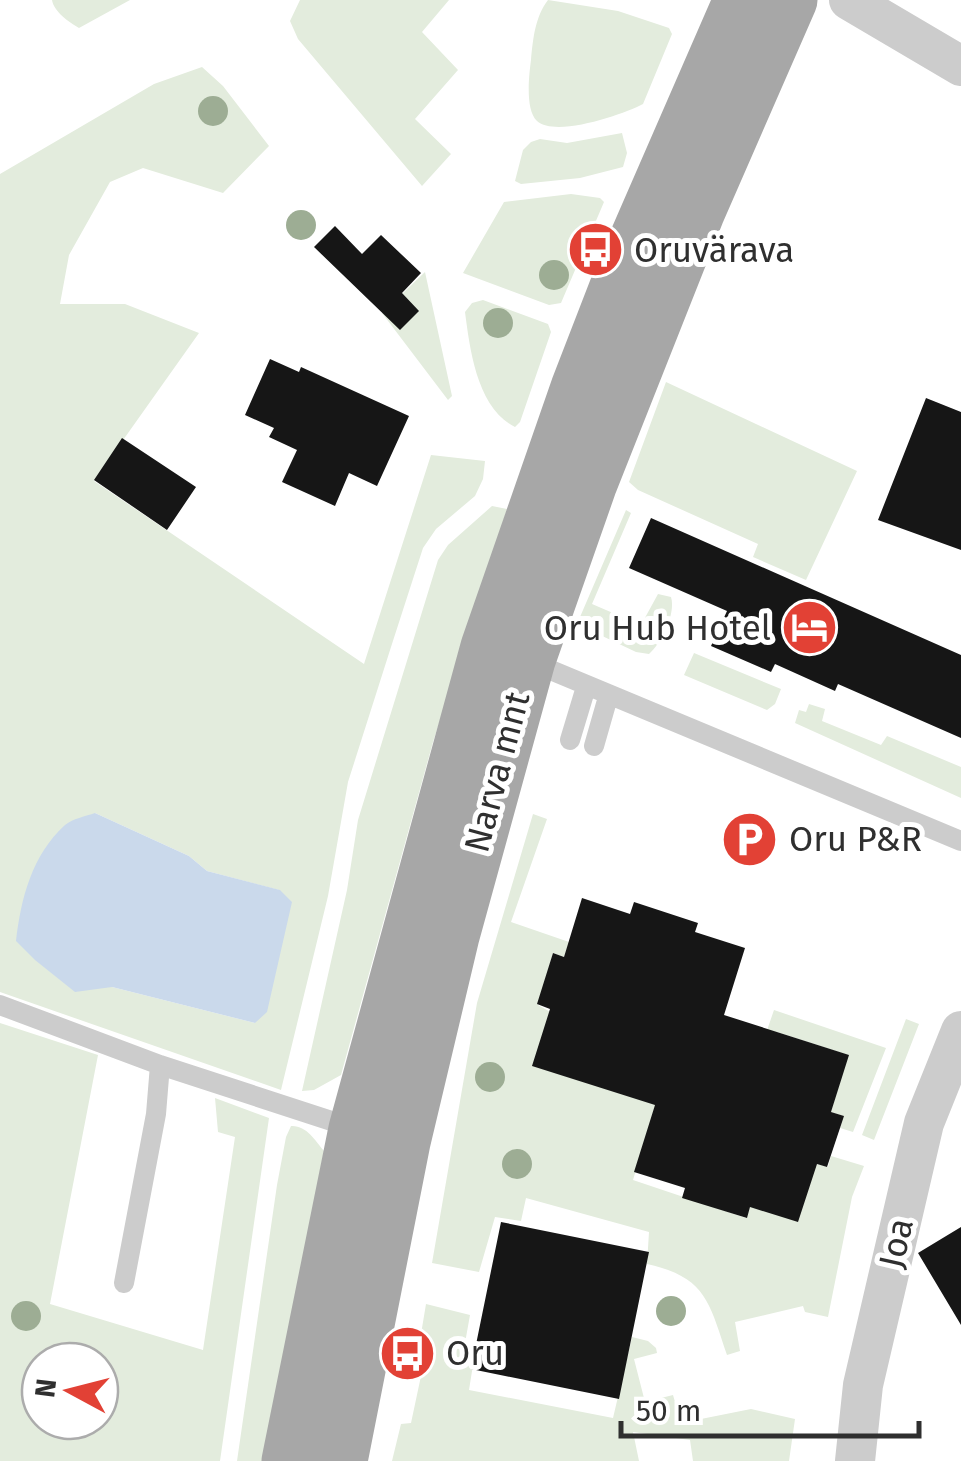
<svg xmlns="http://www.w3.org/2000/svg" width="961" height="1461" font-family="'Fira Sans',sans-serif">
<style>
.green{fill:#e3ecdd;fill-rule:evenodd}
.water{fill:#cad9eb}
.building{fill:#161616}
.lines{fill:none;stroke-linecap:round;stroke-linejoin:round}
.lane{stroke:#ccc;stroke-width:20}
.street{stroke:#ccc;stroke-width:40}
.primary{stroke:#a7a7a7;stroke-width:55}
.tree{fill:#9dad94}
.labels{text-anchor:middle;stroke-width:10;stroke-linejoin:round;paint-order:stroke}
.poi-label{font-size:35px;fill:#2f2f2f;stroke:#fff;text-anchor:start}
.street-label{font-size:35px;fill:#2f2f2f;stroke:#fff}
</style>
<rect width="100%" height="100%" fill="#fff"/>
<path class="green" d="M52 0H130L79 28C69 22 54 12 52 0Z
M300 0H449L422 32 458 70 415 119 451 154 422 186 298 39 290 21Z
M548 0 618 11 669 28 672 34 643 104C624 114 556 138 537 121 525 110 529 75 531 60 533 39 535 17 548 0Z
M202 67 223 86 269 146 223 193 143 168 110 182 69 255 60 304H125L199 333 94 481 364 664 431 455 485 461 483 479 475 496 436 529 423 548 391 647 348 782 328 896 281 1090 0 992V174L154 84ZM95 813 189 856 207 871 279 890 255 1023 112 987Z
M622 133 627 153 623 167 580 178 521 184 515 181 523 150 531 142 540 139 567 143Z
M571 194 600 198 604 202 561 303 549 305 463 273 504 202Z
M425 272 452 396 448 400 382 313Z
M483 300 548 324 551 332 520 422 515 427C477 408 470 350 465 312L472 303Z
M666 382 857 471 806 580 753 557 758 544 638 490 629 482Z
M492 506 507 509 433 742 341 1075 314 1090 302 1091 347 890 358 820 438 560 448 545Z
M626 510 631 513 592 604 641 625 658 594 671 597C676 613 662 643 649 654L636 652 579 625 580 617Z
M694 653 781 689 775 704 767 710 684 675Z
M809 704 825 709 822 721 881 745 887 736 961 767V798L795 723 799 710 806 712Z
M533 814 547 819 511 922 569 942 564 957 553 953 538 1005 664 1076 633 1180 746 1218 750 1207 817 1164 828 1167 831 1156 864 1166 852 1197 828 1317 805 1312 803 1306 735 1322 740 1351 727 1355C709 1302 706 1277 647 1264L649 1232 526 1198 521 1221 495 1217 479 1272 432 1263 477 1003Z
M774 1010 886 1048 853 1132 840 1128 843 1116 831 1112 848 1055 777 1032 764 1039Z
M906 1019 919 1024 874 1140 862 1135Z
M0 1023 98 1055 50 1304 203 1350 235 1137 218 1132 215 1098 269 1118 220 1461H0ZM100 1361V1421H40V1361Z
M291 1126C306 1125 315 1140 324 1151L263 1461H237L277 1185 286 1137Z
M426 1304 470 1315 465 1343 476 1346 469 1390 613 1418 632 1337 648 1341 656 1348 657 1353 634 1359 645 1402 673 1395 681 1423 751 1409 795 1419 789 1461H693L690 1440 633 1432 639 1461H392L401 1424 411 1423 428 1343 420 1340Z"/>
<path class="water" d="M95 813 189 856 207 871 280 890 292 902 267 1012 255 1023 112 987 75 992 35 960 16 941C21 898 32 855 65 825 72 819 86 816 95 813Z"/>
<path class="building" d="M335 226 362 254 381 235 421 273 402 293 419 311 400 330 314 247Z
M270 359 299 372 301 367 409 416 377 486 349 473 335 506 282 482 297 450 269 437 274 428 245 415Z
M926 398 961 412V550L878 520Z
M122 438 196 487 167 530 94 480Z
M651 518 961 655V738L838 684 835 691 775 664 771 672 711 646 727 611 629 568Z
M582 898 630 914 634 902 698 923 695 932 745 948 724 1015 849 1055 831 1112 844 1116 827 1167 817 1164 798 1222 750 1207 747 1218 682 1198 685 1188 634 1172 655 1105 532 1066 550 1009 537 1004 553 953 564 957Z
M501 1222 649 1252 619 1399 471 1369Z
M961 1227V1325L918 1253Z"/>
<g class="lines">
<path class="lane" d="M529 661 961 841
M570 740 586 687
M594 746 608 697
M0 1005 160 1065 353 1128
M124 1283 156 1114 160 1065"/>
<path class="street" d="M849 0 961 66
M855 1461 863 1385 924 1123 961 1031"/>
<path class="primary" d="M289 1461 356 1129 488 647 578 388 626 264 741 0
M340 1461 403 1142 452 936 528 660 590 483 697 213 790 0"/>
</g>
<g class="tree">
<circle cx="213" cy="111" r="15"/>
<circle cx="301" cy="225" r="15"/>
<circle cx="554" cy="275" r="15"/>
<circle cx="498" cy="323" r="15"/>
<circle cx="490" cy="1077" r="15"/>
<circle cx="517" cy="1164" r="15"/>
<circle cx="671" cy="1311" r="15"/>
<circle cx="26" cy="1316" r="15"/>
</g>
<defs>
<symbol id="bus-disc" viewBox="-11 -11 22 22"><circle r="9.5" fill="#e24135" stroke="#fff"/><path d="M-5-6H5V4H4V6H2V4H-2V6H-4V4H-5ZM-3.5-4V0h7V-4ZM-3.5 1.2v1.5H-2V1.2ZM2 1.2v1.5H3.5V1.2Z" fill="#fff"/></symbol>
<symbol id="hotel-disc" viewBox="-11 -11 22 22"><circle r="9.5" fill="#e24135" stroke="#fff"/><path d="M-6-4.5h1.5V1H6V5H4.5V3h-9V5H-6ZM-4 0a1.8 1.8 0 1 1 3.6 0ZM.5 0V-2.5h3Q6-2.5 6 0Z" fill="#fff"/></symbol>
<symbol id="parking-disc" viewBox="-11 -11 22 22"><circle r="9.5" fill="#e24135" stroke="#fff"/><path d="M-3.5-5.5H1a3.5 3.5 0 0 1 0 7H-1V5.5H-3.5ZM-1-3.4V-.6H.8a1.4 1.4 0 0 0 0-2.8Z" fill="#fff"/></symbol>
</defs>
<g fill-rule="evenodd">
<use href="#bus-disc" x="564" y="218" width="63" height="63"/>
<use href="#hotel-disc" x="778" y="596" width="63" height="63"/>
<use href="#parking-disc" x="718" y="808" width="63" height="63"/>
<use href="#bus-disc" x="376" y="1322" width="63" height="63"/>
</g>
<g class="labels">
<g class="poi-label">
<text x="634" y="262">Oruvärava</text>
<text x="771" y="640" text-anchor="end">Oru Hub Hotel</text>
<text x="789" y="851">Oru P&amp;R</text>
<text x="446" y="1365">Oru</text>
</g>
<g class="street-label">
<text transform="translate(497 772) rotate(-75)" y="12">Narva mnt</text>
<text transform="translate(896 1243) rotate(-77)" y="12">Joa</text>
</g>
</g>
<g transform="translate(70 1391) rotate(277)"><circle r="48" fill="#ffffff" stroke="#acacac" stroke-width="2.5"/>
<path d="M0-8L18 38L0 25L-18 38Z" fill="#e24135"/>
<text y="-15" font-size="28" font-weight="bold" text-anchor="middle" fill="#2f2f2f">N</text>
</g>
<path d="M621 1421v15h298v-15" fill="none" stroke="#2f2f2f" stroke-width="5"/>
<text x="636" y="1421" font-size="30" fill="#2f2f2f" stroke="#ffffff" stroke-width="8" paint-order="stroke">50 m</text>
</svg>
